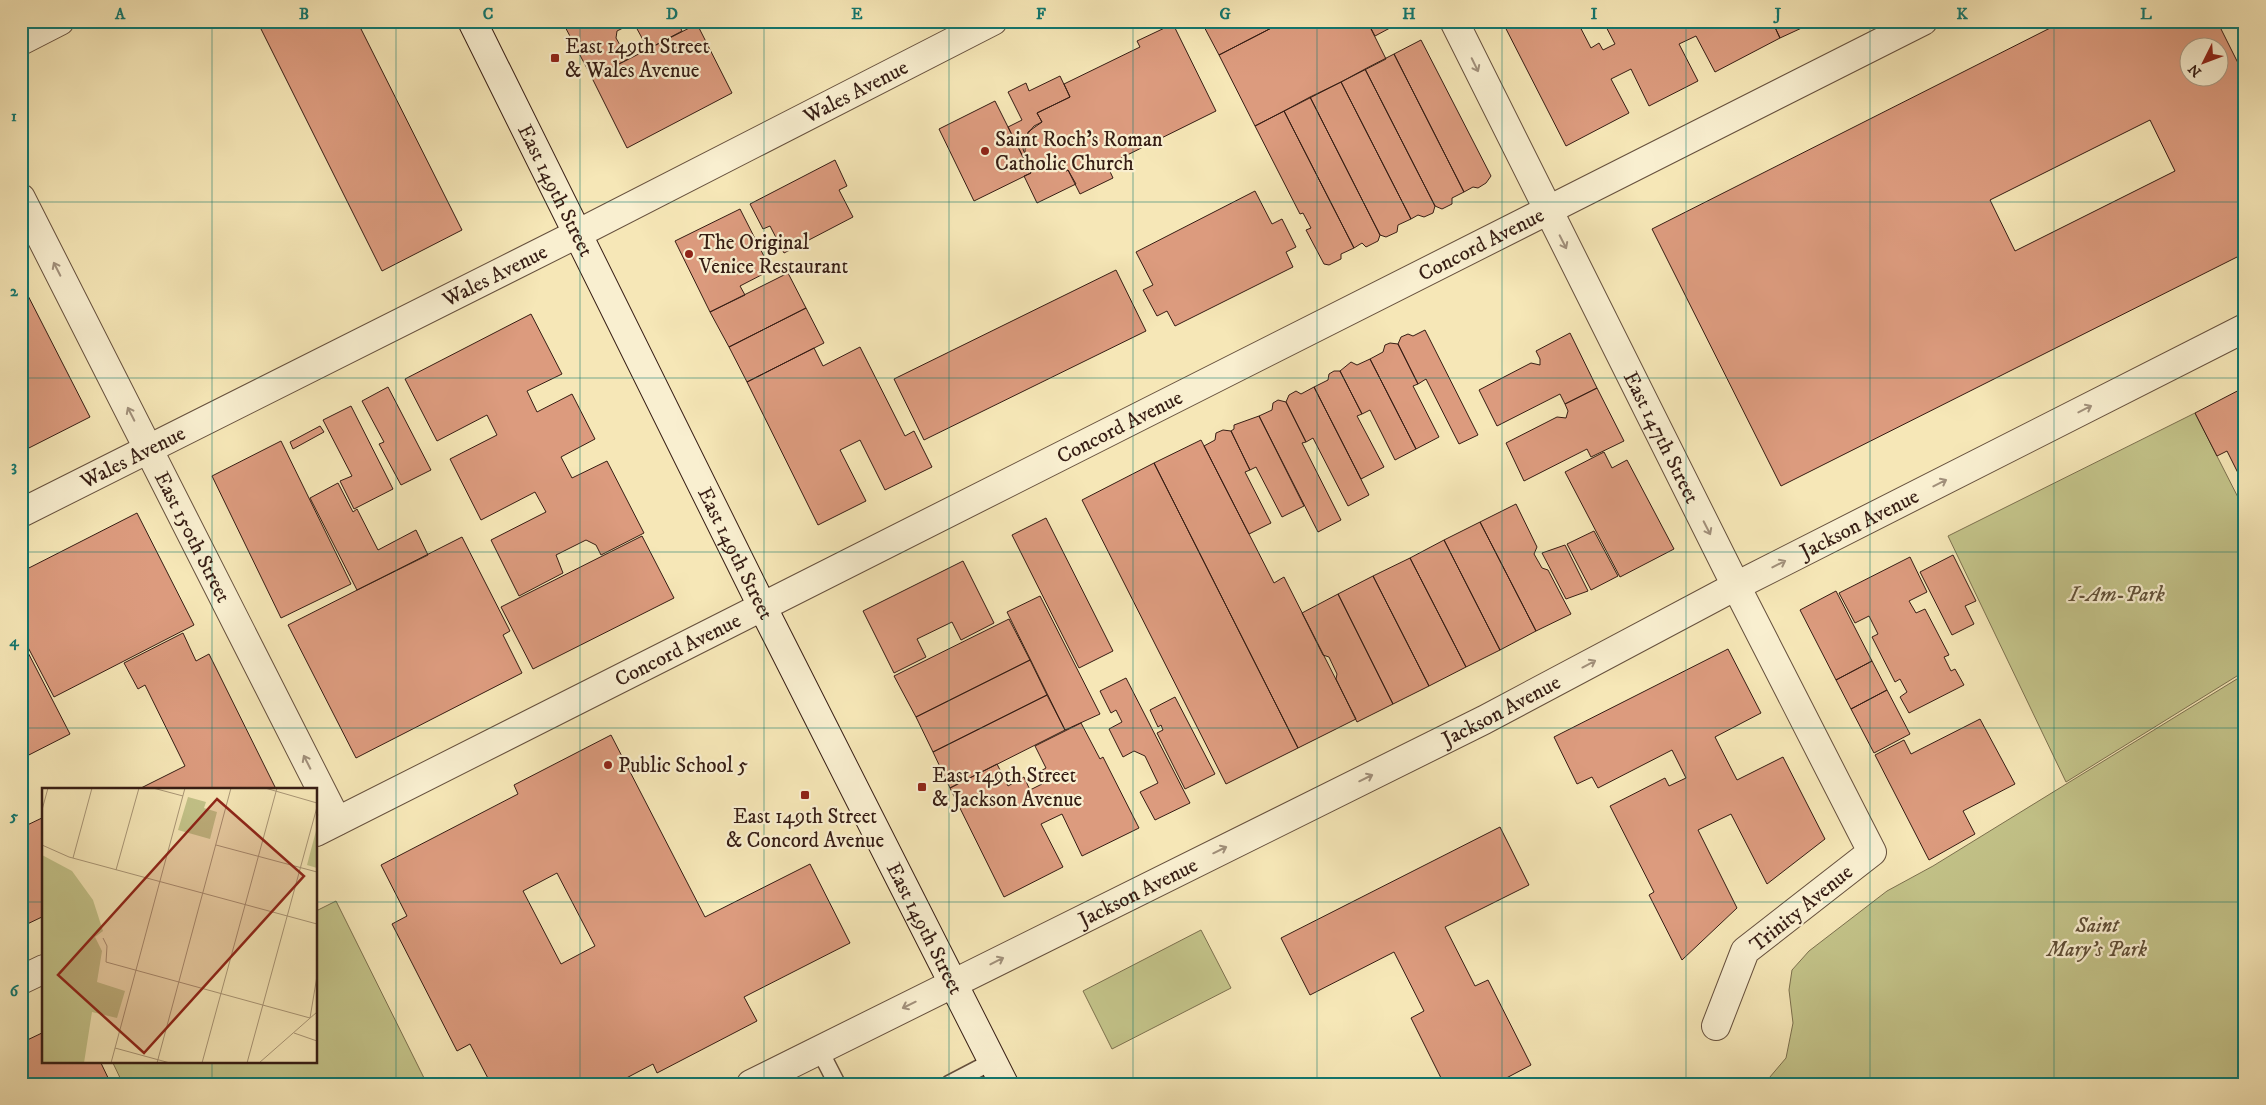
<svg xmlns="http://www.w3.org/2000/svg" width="2266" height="1105" font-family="'IM FELL DW Pica',serif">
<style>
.green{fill:#c3c389;stroke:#7c704e}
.building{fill:#dc9b7e;stroke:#361d14;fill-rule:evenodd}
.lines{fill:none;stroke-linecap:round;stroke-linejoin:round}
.lane-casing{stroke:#66503d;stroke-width:19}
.street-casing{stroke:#66503d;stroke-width:30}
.secondary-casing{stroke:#361d14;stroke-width:30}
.lane{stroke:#f9efd0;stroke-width:16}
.street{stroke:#f9efd0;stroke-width:28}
.secondary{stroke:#f9efd0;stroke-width:28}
.oneway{stroke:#a1907b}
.grid{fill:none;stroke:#0f766e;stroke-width:1;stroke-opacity:0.55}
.poi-dot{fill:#8f2418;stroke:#f9efd0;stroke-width:2}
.labels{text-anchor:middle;stroke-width:4.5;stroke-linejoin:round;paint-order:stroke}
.poi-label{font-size:21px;fill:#361d14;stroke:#f9efd0;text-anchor:start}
.street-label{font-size:21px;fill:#361d14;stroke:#f9efd0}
.park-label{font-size:21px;font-style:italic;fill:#604f37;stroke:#f9efd0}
.inset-road{fill:none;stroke:#a99676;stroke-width:1}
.view{fill:#8f2418;fill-opacity:0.15;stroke:#8f2418;stroke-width:2.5}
.inset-edge{fill:none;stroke:#361d14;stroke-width:2.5}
.neatline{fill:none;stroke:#0f766e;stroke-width:2}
.grid-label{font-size:16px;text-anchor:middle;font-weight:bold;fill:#0f766e}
</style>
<rect width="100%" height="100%" fill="#f6e7b7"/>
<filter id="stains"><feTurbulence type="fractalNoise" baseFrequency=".004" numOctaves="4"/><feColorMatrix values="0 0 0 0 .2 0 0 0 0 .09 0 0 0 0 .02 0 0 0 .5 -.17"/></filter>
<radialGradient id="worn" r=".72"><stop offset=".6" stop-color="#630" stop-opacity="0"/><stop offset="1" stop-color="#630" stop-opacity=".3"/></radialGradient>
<path class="green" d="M2195 413 2245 511V671L2066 782 1948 536Z
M2245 674V1084H1764L1786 1058 1793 1023 1789 990 1792 970 1809 951 1887 891 1933 866Z
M336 901 427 1084H123L112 1061H316V911Z
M1201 930 1231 988 1112 1049 1083 991Z"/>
<path class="building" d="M257 21H357L462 230 382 271Z
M562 21H677L682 31 648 49 636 27 631 24 617 31 616 38 628 59 592 78Z
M1201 21H1285L1219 55Z
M1285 21H1367L1386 59 1255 126 1219 55Z
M1367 21H1403L1375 36Z
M1502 21H1577L1591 48 1599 43 1603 50 1615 44 1603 21H1772L1780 38 1715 72 1696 36 1679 44 1698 81 1649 106 1631 69 1611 79 1629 113 1566 146Z
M1772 21H1803L1806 26 1780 38Z
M2064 21H2217L2245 77V253L1781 486 1652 229ZM2188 48H2218V78H2188ZM2150 120 2175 171 2015 251 1990 200Z
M697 24 732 93 627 148 592 78Z
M1173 24 1216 111 1107 165 1113 178 1080 194 1068 170 1066 171 1062 164 1049 170 1038 168 1031 163 1025 154V137L1034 126 1042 122 1037 113 1070 97 1064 84 1140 47 1137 41Z
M1421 40 1491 176 1486 183 1478 188 1473 187 1464 192 1394 54Z
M1394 54 1464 192 1452 198V204L1442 209 1435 206 1365 69Z
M1365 69 1435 206 1433 213 1424 217 1418 215 1411 219 1341 82Z
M1060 76 1070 97 1037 113 1042 122 1028 132 1023 149 1027 159 1036 167 1049 170 1062 164 1066 171 1068 170 1076 184 1037 203 1024 176 1031 173 1008 127 1022 120 1008 92 1026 83 1029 91Z
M1341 82 1411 219 1398 225 1397 232 1386 237 1380 235 1310 97Z
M1310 97 1380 235 1378 241 1366 247 1362 243 1354 248 1284 111Z
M995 101 1031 173 974 201 939 129Z
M1284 111 1354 248 1341 254V259L1329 265 1324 264 1306 230 1311 228 1303 213 1300 214 1255 126Z
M835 160 847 186 839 190 853 217 784 253 770 226 763 229 750 204Z
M1255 191 1272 224 1282 219 1296 247 1286 252 1293 267 1175 326 1167 311 1157 316 1143 290 1153 285 1136 252Z
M740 209 771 270 740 286 745 295 710 312 675 241Z
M1116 270 1146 331 924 440 894 379Z
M788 273 806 308 729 347 710 312Z
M21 282 90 417 21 452Z
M806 308 824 343 747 382 729 347Z
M531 314 562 374 527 391 537 412 572 394 595 439 561 457 572 478 607 461 644 533 601 555 596 545 586 540 556 555 563 573 519 596 491 540 546 512 535 492 481 520 450 459 497 435 487 415 437 441 405 379Z
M1425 330 1478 435 1459 444 1426 379 1418 384 1398 344 1401 337 1408 334 1413 336Z
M1570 333 1597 388 1565 404 1560 394 1497 426 1479 390 1531 363 1540 365V359L1536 351Z
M1390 343 1398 344 1418 384 1413 386 1439 437 1416 449 1370 359 1383 352 1385 345Z
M860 347 905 436 914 431 932 467 885 490 860 440 840 450 866 501 818 525 747 382 814 348 823 366Z
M1370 359 1416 449 1395 460 1370 410 1362 414 1340 371 1351 362 1357 365Z
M1334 371H1340L1362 414 1357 416 1384 467 1361 479 1314 387 1328 380 1329 374Z
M388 387 431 470 401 485 379 444 384 442 362 401Z
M1314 387 1369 495 1348 506 1313 438 1306 442 1286 402 1289 395 1296 391 1301 394Z
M2245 387V477L2241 479 2227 451 2217 456 2195 413Z
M1597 388 1624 441 1591 457 1587 449 1524 481 1506 443 1557 417 1566 418 1568 411 1565 404Z
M1278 400 1286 402 1306 442 1302 443 1341 520 1318 532 1259 416 1272 410 1273 403Z
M351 406 393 489 354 509 340 481 352 476 323 420Z
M1259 416 1304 506 1282 517 1256 467 1250 470 1231 431 1234 429V425Z
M320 426 324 432 293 449 290 442Z
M1223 430 1231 431 1250 470 1245 472 1271 523 1249 534 1204 446 1215 440 1216 433Z
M1201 440 1274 583 1284 577 1356 719 1298 748 1154 463Z
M281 441 351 584 281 618 212 476Z
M1604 452 1612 468 1627 460 1674 549 1620 577 1565 472Z
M1154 463 1298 748 1226 784 1082 500Z
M338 483 353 512 357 509 378 550 416 530 428 555 357 590 310 498Z
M1516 504 1537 547 1534 554 1542 568 1548 570 1571 614 1536 631 1480 522Z
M137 513 194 625 54 697 21 634V572Z
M1046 518 1113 651 1079 668 1012 535Z
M1480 522 1536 631 1500 650 1444 540Z
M1594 531 1618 576 1591 590 1567 544Z
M642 536 674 598 533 669 501 607Z
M462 537 510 631 503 635 522 673 356 758 288 625Z
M1444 540 1500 650 1466 667 1410 558Z
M1565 545 1588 591 1566 599 1542 553Z
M1953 555 1976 601 1965 606 1974 624 1952 635 1920 572Z
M1910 557 1927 592 1909 601 1916 613 1925 609 1949 655 1944 657 1951 671 1955 669 1964 685 1909 713 1900 697 1907 692 1900 679 1895 682 1872 637 1878 634 1869 616 1855 623 1839 593Z
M1410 558 1466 667 1429 686 1373 576Z
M963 561 994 623 961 640 952 622 917 639 926 657 894 673 863 611Z
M1373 576 1429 686 1393 704 1338 594Z
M1836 591 1872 661 1836 680 1800 610Z
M1338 594 1393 704 1357 722 1336 679 1337 674 1329 657 1323 655 1302 613Z
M1040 596 1100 714 1065 730 1007 612Z
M1009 619 1030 660 916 717 894 676Z
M183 633 196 661 209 654 276 789H139L185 766 145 685 138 689 124 663Z
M21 639 70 734 21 759Z
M1728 649 1761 713 1715 737 1737 780 1783 757 1825 839 1767 884 1731 814 1698 830 1737 908 1682 960 1649 895 1654 892 1610 806 1665 778 1669 786 1686 778 1672 750 1598 788 1592 777 1577 784 1554 737Z
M1030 660 1047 695 933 752 916 717Z
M1872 661 1887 690 1851 709 1836 680Z
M1126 678 1190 803 1155 820 1140 792 1158 783 1145 756 1134 751 1123 757 1109 729 1122 722 1116 710 1111 713 1100 691Z
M1887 690 1910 734 1874 753 1851 709Z
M1047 695 1065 730 950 788 933 752Z
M1175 697 1215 774 1185 789 1157 733 1163 730 1161 725 1158 727 1150 710Z
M1980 719 2015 784 1963 811 1975 834 1929 860 1875 755 1904 740 1911 754Z
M1081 723 1100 759 1103 757 1139 828 1082 856 1062 814 1041 824 1063 867 1004 897 950 788 997 764 1008 786 1024 777 1030 790 1042 784 1037 773 1046 768 1035 746Z
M611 735 705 917 810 864 850 943 744 997 757 1021 657 1073 653 1064 615 1084H491L470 1044 457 1051 392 924 407 916 381 865 518 794 514 785ZM557 873 595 946 561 964 523 891Z
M44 817V916L21 927V828Z
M1500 827 1529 885 1445 927 1475 986 1488 980 1531 1065 1495 1084H1444L1411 1018 1424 1011 1394 952 1310 995 1281 938Z
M44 1032V1061H100L111 1084H21V1043Z"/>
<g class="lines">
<defs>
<path id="lane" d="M819 1049 837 1084
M949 1084 993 1061"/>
<g id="street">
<path id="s1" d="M1454 21 1736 586 1872 852 1745 951 1716 1026"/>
<path d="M21 41 60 21"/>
<path id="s2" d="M21 198 337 821"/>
<path id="s3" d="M21 513 579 233 993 21"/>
<path id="s4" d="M316 832 1923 21"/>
<path d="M21 980 44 969"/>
<path id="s5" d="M751 1084 1484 720 1736 586 2245 328"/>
</g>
<g id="secondary">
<path id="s6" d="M472 21 763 608 1004 1084"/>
</g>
</defs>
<use href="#lane" class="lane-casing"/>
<use href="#street" class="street-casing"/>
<use href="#secondary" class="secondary-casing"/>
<use href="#lane" class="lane"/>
<use href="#street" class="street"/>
<use href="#secondary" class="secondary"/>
</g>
<defs><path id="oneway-shaft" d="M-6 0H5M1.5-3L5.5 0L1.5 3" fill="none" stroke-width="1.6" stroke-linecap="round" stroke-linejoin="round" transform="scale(1.25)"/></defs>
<g class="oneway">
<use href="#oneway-shaft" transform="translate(1475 65) rotate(64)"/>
<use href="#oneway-shaft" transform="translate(1563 242) rotate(63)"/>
<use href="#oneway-shaft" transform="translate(57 269) rotate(-117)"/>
<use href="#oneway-shaft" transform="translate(2085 409) rotate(-27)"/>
<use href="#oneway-shaft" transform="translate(131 414) rotate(-117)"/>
<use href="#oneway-shaft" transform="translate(1940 483) rotate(-27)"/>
<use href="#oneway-shaft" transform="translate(1707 528) rotate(63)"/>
<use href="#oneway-shaft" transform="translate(1779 564) rotate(-27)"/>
<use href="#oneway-shaft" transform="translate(1589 664) rotate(-28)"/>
<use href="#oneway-shaft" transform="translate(307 762) rotate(-117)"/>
<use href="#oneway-shaft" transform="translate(1366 778) rotate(-26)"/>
<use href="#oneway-shaft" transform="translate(1220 850) rotate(-26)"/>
<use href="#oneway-shaft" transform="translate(997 961) rotate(-27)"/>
<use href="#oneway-shaft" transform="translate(909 1005) rotate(154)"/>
</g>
<path class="grid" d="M212 21V789M396 21V1084M580 21V1084M764 21V1084M949 21V1084M1133 21V1084M1317 21V1084M1502 21V1084M1686 21V1084M1870 21V1084M2054 21V1084M21 202H2245M21 378H2245M21 552H2245M21 728H2245M21 902H44M316 902H2245M212 1061V1084"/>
<g class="poi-dot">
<rect x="550" y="53" width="10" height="10" rx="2.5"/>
<circle cx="985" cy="151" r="5"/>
<circle cx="689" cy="254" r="5"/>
<circle cx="608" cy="765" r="5"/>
<rect x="917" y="782" width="10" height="10" rx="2.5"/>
<rect x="800" y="790" width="10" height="10" rx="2.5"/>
</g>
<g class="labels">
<g class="poi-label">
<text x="565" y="53">East 149th Street<tspan x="565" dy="24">&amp; Wales Avenue</tspan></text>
<text x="995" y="146">Saint Roch's Roman<tspan x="995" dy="24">Catholic Church</tspan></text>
<text x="699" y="249">The Original<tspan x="699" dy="24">Venice Restaurant</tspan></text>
<text x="618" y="772">Public School 5</text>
<text x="932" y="782">East 149th Street<tspan x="932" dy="24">&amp; Jackson Avenue</tspan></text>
<text x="805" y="823" text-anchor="middle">East 149th Street<tspan x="805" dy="24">&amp; Concord Avenue</tspan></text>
</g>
<g class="street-label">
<text dy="7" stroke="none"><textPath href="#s3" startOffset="935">Wales Avenue</textPath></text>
<text dy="7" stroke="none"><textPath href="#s6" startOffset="189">East 149th Street</textPath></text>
<text dy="7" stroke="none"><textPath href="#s4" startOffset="1305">Concord Avenue</textPath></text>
<text dy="7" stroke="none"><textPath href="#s3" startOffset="530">Wales Avenue</textPath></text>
<text dy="7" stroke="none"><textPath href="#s4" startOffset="900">Concord Avenue</textPath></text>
<text dy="7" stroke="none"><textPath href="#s1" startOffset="465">East 147th Street</textPath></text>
<text dy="7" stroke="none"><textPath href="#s3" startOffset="125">Wales Avenue</textPath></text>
<text dy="7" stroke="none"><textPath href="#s5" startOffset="1242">Jackson Avenue</textPath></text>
<text dy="7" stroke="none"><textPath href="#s2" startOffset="380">East 150th Street</textPath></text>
<text dy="7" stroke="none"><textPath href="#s6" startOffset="594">East 149th Street</textPath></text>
<text dy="7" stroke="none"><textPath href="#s4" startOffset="405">Concord Avenue</textPath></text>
<text dy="7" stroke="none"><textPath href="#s5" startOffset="838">Jackson Avenue</textPath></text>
<text dy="7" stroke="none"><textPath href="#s5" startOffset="432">Jackson Avenue</textPath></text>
<text transform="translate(1801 908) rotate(-39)" y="7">Trinity Avenue</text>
<text dy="7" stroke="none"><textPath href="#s6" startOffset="1014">East 149th Street</textPath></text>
</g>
<g class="park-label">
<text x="2117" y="601">I-Am-Park</text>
<text x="2097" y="932">Saint<tspan x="2097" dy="24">Mary's Park</tspan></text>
</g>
</g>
<g transform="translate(42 788)">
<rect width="275" height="275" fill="#f6e7b7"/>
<path d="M146 9 164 14 162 20 175 24 168 51 136 42ZM275 39V80L265 77ZM0 67 30 83 51 112 61 143 53 149 60 163 55 194 83 203 75 230 50 224 42 275H0Z" fill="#c3c389"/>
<path class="inset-road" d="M111 0 141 8M223 0 275 15M0 22 6 0M0 57 27 69 275 136M174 57 275 84M31 70 50 0M74 82 97 0M61 150 65 158 64 174 268 230 275 188M252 245 275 253M73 260 128 275M69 275 143 0M115 275 189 0M160 275 235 0M205 275 275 19M217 275 275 224"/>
<path class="view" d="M175 11 262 88 102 265 16 187Z"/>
<rect width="275" height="275" class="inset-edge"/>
</g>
<rect width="2266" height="1105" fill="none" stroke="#f6e7b7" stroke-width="55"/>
<g transform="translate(2204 62) rotate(228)"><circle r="24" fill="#f9efd0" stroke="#ab9b85"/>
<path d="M0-4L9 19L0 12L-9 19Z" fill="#8f2418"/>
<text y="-8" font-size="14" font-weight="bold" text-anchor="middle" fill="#361d14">N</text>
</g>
<rect x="28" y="28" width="2210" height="1050" class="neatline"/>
<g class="grid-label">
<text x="120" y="19">A</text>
<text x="304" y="19">B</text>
<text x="488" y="19">C</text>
<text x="672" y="19">D</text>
<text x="857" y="19">E</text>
<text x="1041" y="19">F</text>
<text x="1225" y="19">G</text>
<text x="1409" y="19">H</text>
<text x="1594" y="19">I</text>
<text x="1778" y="19">J</text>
<text x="1962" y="19">K</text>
<text x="2146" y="19">L</text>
<text x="14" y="121">1</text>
<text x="14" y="296">2</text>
<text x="14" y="471">3</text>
<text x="14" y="646">4</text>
<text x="14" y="821">5</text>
<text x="14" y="996">6</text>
</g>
<rect width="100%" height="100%" filter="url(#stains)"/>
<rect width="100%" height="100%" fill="url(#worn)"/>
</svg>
